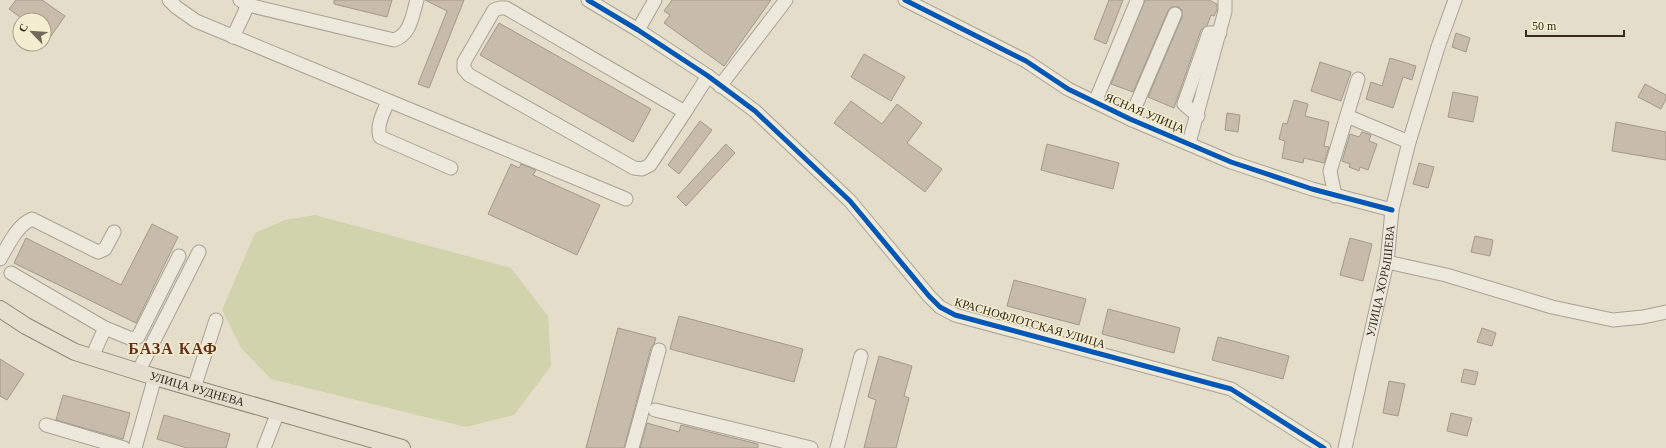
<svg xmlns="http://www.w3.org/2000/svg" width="1666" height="448" font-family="'Times New Roman',serif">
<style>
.green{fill:#d1d3ac}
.building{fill:#c7bbab;stroke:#a4998a}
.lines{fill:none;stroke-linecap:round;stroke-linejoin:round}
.minor-casing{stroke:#a8a294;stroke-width:15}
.major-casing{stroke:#8e877a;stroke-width:18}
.minor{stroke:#ece8dc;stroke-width:13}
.major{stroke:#e3decd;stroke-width:16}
.cycleway-casing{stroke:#f5edcf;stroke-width:8}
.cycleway{stroke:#0057b8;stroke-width:5}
.labels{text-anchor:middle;stroke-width:3;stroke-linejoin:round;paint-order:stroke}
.street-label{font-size:12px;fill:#362b1c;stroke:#f5edcf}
.district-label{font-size:16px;font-weight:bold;letter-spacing:1px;fill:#63301c;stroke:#f5edcf}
</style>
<rect width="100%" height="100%" fill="#e4ddca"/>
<path class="green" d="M315 215 511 268 548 316 551 366 514 415 466 427 271 379 241 348 222 310 255 233 285 220Z"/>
<path class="building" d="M16 0H42L65 16 44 46V20H24L9 9Z
M334 0H392L387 17 334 4Z
M425 0H464L429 88 418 84 447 11Z
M672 0H771L724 66 664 23 670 15 664 11Z
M1109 0H1123L1106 44 1094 39Z
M1145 0H1209L1217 4V10L1214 16 1211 15 1207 26 1201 30 1174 108 1148 97 1182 17V10L1178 7H1171L1168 11 1133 92 1111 84Z
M499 23 651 109 633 142 480 55Z
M1456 33 1470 38 1466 52 1452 47Z
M864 54 905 77 891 101 851 77Z
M1390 58 1416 66 1412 80 1403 77 1393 108 1366 99 1371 82 1382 86Z
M1320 62 1351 72 1341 101 1311 91Z
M1645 84 1666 95V99L1661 109 1638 97Z
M1453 92 1478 97 1473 122 1448 117Z
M1294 100 1308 104 1305 116 1329 122 1324 146 1329 147 1324 163 1304 158 1303 163 1282 158 1285 141 1279 139 1283 123 1287 124Z
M851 101 882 124 897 104 922 123 907 143 942 169 925 192 834 123Z
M1227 113 1240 115 1238 132 1225 130Z
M700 121 712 130 679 174 668 165Z
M1616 122 1666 132V160L1612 151Z
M1362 132 1371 135 1369 141 1377 144 1368 170 1360 167 1359 171 1349 167 1350 164 1342 161 1350 134 1359 137Z
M726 144 735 153 686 206 677 197Z
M1047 144 1119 163 1113 189 1041 170Z
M1419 163 1434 167 1428 188 1413 184Z
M511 164 519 168 521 164 536 170 533 175 600 205 577 255 488 214Z
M152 224 178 237 136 323 14 263 26 238 121 285Z
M1475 236 1493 240 1490 256 1471 252Z
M1350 238 1372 244 1363 281 1340 275Z
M1014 280 1086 299 1079 325 1007 306Z
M1108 309 1180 328 1174 353 1102 334Z
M679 316 803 349 794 382 670 349Z
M618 328 656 338 654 344 651 348 624 448H586Z
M1482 328 1496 333 1492 346 1477 342Z
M1218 337 1289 356 1283 379 1212 360Z
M879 356 912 366 904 396 909 398 896 448H864L876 400 868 397Z
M0 359 24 374 7 400 0 396Z
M1464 369 1478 372 1475 385 1461 382Z
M1389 381 1405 384 1398 416 1383 413Z
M63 395 130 413 123 439 56 420Z
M1451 413 1472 418 1467 436 1447 431Z
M164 415 230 434 226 448H187L157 439Z
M647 423 679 432 681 425 758 444V448H640Z"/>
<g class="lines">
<defs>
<g id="minor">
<path d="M169 0 176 7 196 21 626 199"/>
<path d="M240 0 248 5 394 40C411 34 412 16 417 0"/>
<path d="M588 0 638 30 708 76 755 111 850 201 929 296 940 307 955 315 1231 389 1324 448"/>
<path d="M905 0 1026 61 1068 89 1130 119 1231 162 1312 189 1392 210"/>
<path d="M638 30 655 0"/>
<path d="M233 37 248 5"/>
<path d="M720 86 786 0"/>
<path d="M388 101C384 112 376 125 380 137L451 168"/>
<path d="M1095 102 1137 1"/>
<path d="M685 112 650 165 642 169 634 168 469 75 464 69V62L494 10 500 8H506L685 112 708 76"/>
<path d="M1198 116 1184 104 1209 33H1220"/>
<path d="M1347 116 1409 142"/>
<path d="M1130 119 1175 14"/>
<path d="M1189 143 1225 11V0"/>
<path d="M1335 196 1330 171 1358 79"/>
<path d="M0 259C8 246 17 225 32 219L98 252 105 249 114 232"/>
<path d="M1387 262 1446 275 1552 307 1613 320 1643 317 1666 312"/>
<path d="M11 273 105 328 132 339 138 337 179 256"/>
<path d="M92 357 105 328"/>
<path d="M138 372 199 252"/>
<path d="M194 388 216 320"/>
<path d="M655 410 811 448"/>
<path d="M46 425 124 448"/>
<path d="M135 448 155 377"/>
<path d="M264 448 278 412"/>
<path d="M632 448 659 350"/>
<path d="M837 448 861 356"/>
<path id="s1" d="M1345 448 1387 262 1392 210 1409 142 1438 47 1455 0"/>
</g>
<g id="major">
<path id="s2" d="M0 309 26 326 75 352 155 377 402 448"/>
</g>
</defs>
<use href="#minor" class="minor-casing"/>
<use href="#major" class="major-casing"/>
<use href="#minor" class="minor"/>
<use href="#major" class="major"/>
<defs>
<path id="cycleway" d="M588 0 638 30 708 76 755 111 850 201 929 296 940 307 955 315 1231 389 1324 448
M905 0 1026 61 1068 89 1130 119 1231 162 1312 189 1392 210"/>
</defs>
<use href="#cycleway" class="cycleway-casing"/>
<use href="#cycleway" class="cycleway"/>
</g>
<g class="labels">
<g class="street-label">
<text transform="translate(1145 113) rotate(23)" y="4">ЯСНАЯ УЛИЦА</text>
<text dy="4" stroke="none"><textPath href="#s1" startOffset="171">УЛИЦА ХОРЫШЕВА</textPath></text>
<text transform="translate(1030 323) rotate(16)" y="4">КРАСНОФЛОТСКАЯ УЛИЦА</text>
<text dy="4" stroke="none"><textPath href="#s2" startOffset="214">УЛИЦА РУДНЕВА</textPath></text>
</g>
<g class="district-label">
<text x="173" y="354">БАЗА КАФ</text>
</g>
</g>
<g transform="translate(32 32) rotate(295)"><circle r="19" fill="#f5edcf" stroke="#a99f87"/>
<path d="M0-3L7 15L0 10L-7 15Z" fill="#736959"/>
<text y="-6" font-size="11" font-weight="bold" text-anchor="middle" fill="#362b1c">С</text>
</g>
<path d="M1526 30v6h98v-6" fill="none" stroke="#362b1c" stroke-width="2"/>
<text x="1532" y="30" font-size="12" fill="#362b1c" stroke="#f5edcf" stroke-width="3" paint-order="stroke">50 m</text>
</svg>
